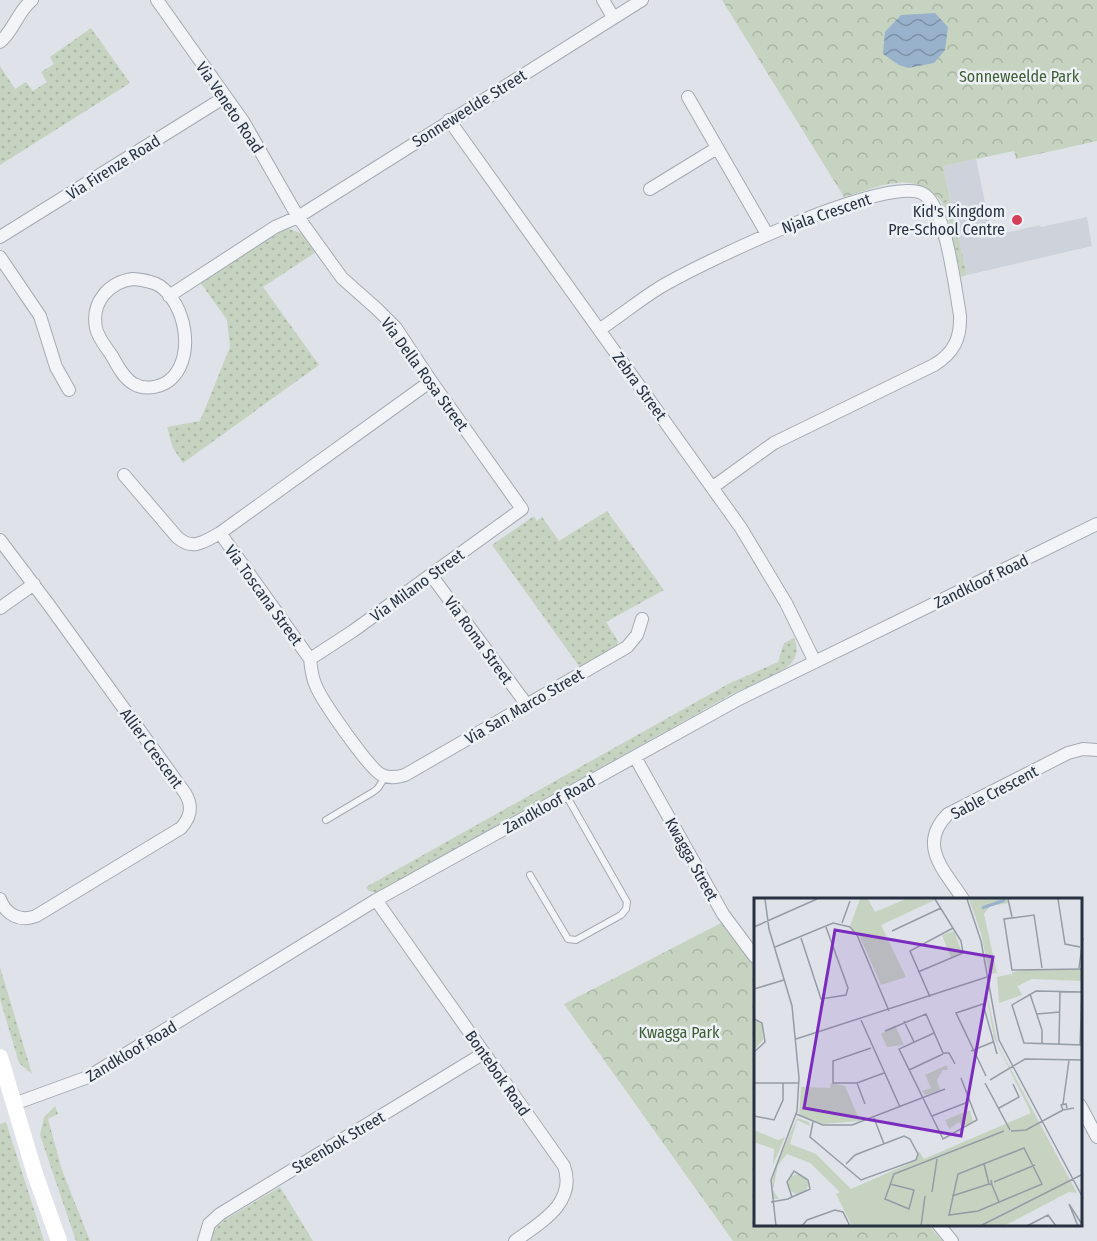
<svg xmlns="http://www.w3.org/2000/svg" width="1097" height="1241" font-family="'Fira Sans Condensed',sans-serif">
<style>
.built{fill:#cdd2db}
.grass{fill:url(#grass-dots)}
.forest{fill:url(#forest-crowns)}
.water{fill:url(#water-waves)}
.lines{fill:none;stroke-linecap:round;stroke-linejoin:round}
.lane-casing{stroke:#a4aab3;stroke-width:8}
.street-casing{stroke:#a4aab3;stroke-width:14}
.lane{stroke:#f2f4f7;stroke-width:6}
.street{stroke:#f2f4f7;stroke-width:12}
.secondary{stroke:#fff;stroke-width:16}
.poi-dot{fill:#d43e59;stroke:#eef2f6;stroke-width:2}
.labels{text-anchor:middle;stroke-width:5;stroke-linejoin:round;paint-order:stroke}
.park-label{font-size:16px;fill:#3d5d34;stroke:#eef2f6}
.street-label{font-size:16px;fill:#273141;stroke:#eef2f6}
.poi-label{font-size:16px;fill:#273141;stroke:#eef2f6;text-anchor:end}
.inset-river{fill:none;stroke:#98b2cb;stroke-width:3}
.inset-road{fill:none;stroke:#959ca6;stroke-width:1.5}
.view{fill:#7b2cbf;fill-opacity:0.15;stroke:#7b2cbf;stroke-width:3}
.inset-edge{fill:none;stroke:#273141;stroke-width:3}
</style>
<defs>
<pattern id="grass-dots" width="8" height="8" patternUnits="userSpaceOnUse" patternTransform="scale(1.5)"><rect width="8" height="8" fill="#c5d3c0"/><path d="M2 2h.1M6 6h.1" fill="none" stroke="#a9b6a6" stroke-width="1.8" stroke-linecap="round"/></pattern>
<pattern id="forest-crowns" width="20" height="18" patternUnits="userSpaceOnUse" patternTransform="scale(1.5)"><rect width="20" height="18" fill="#c5d3c0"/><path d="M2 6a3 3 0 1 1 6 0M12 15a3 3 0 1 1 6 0" fill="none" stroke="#a9b6a6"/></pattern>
<pattern id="water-waves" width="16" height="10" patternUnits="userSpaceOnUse" patternTransform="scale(1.5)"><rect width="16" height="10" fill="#98b2cb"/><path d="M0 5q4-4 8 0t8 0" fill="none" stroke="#7c91a6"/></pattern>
</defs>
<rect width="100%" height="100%" fill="#dfe3e9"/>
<path class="built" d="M976 159 992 236 1040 225 1041 227 1087 217 1092 246 967 275 943 166Z"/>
<path class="grass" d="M91 28 130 83 0 165V66L15 89 26 82 33 91 47 82 41 72 54 64 50 57Z
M950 199 967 275 961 277 947 213 941 201Z
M289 229 303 234 316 252 263 287 319 365 183 463 173 448 167 427 200 421 230 347 227 320 200 282 282 231Z
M607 511 664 590 606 622 618 641 616 649 585 666H579L492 545 534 516 537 521 542 517 559 541Z
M794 638C797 645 798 654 793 661 786 672 747 687 734 693L377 893 369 891 366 887 730 683 778 662 784 643Z
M0 967 32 1074 19 1063 0 999Z
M55 1106 58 1114 48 1119 62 1170 90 1241H76L40 1135 44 1117Z
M6 1122 44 1241H0V1124Z
M280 1187 313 1241H211L214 1230 223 1221Z"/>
<path class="forest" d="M722 0H1097V141L1016 159 1014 151 943 166 950 199 941 201C913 168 880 187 844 197Z
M721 923 755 967V1224L928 1225 943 1241H733L564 1004Z"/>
<path class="water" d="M935 13 948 27 945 50 934 63 908 68 899 65 883 54 885 32 901 15Z"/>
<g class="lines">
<defs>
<path id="lane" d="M326 820 373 792 378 788 385 777
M530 875 568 939 576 940 621 915 626 909 627 902 566 795"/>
<path id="street" d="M157 0 243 121 298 217 342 278 377 309 396 328 431 381 522 509 353 631 310 659
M603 0 613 17
M0 42C14 30 18 11 32 0
M688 97 767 234
M449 120 741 528 786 603 815 662
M650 189 717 148
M0 237 225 97
M0 257 40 316 56 367 69 390
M133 279C142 280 152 281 160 286 185 304 195 353 173 377 164 387 146 391 134 384 124 379 117 365 112 356 106 347 98 338 96 328 91 302 109 282 133 279Z
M169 296 275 227 298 217 642 0
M599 330C619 317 638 301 659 288 695 266 893 170 925 195 946 210 955 288 960 315 961 338 954 353 934 365L774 443 713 487
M124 475 177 537C192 551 204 542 220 533L431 381
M220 533 310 659C311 668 312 678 316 686 322 701 370 770 382 775 390 779 398 777 405 775L627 647 637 635 642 619
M0 540 49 605 185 793C193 806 191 817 181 828L36 916C20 922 6 915 0 899
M431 575 527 705
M0 608 34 584
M635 757 723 914 755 957
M963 899C944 870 917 845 948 814L1068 753 1083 749 1097 750
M376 900 564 1166C577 1203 540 1223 515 1241
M14 1104 88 1077 376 900 739 699 1097 524
M1080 1105 1097 1137
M938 1224 952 1241
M204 1241 209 1224 220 1214 484 1053"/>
</defs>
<use href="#lane" class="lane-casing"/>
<use href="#street" class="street-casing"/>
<use href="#lane" class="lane"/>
<use href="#street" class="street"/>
<path class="secondary" d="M0 1057 35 1174 59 1241"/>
</g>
<circle class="poi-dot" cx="1017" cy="220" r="6"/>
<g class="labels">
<g class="park-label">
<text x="1019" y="82">Sonneweelde Park</text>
<text x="679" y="1038">Kwagga Park</text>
</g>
<g class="street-label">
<text transform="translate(230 107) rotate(56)" y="6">Via Veneto Road</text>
<text transform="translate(469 108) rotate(-32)" y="6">Sonneweelde Street</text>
<text transform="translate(113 167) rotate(-32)" y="6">Via Firenze Road</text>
<text transform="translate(826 213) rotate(-19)" y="6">Njala Crescent</text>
<text transform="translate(425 374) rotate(54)" y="6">Via Della Rosa Street</text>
<text transform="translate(640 386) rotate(54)" y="6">Zebra Street</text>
<text transform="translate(981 581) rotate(-26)" y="6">Zandkloof Road</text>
<text transform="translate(417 585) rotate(-36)" y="6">Via Milano Street</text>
<text transform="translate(264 595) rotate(54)" y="6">Via Toscana Street</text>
<text transform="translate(479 640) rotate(54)" y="6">Via Roma Street</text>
<text transform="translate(524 706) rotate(-30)" y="6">Via San Marco Street</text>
<text transform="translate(152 748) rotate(54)" y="6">Allier Crescent</text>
<text transform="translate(994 792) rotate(-28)" y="6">Sable Crescent</text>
<text transform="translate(549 804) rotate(-29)" y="6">Zandkloof Road</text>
<text transform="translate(692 859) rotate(61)" y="6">Kwagga Street</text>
<text transform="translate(131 1051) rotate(-31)" y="6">Zandkloof Road</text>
<text transform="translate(498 1073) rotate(55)" y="6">Bontebok Road</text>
<text transform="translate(338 1142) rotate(-31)" y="6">Steenbok Street</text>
</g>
<g class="poi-label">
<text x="1005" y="217">Kid's Kingdom<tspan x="1005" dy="18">Pre-School Centre</tspan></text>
</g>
</g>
<g transform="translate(754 898)">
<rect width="328" height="328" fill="#dfe3e9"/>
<path d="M215 1H253L255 5 236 8 230 16 243 75 235 76 227 35ZM200 33 208 55 197 60 188 37ZM280 71 328 72V83L278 81 264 88 258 82V74ZM230 83 244 147 323 295 315 294 250 328H98L82 296 86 294 56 265 33 256 24 267 19 292 25 301H19L18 283 22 268 43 220 55 224 56 228 43 222 36 246 62 256 97 291 163 262 165 253 170 261 277 215 240 140ZM141 127 150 147 133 149 127 136ZM193 167 194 172H189L183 182 186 192 171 197 168 193 177 190 171 177ZM216 212 219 224 209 228 205 224 195 231 191 222ZM0 232 24 242 31 239 19 267 20 251 0 244ZM34 286a10 10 0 1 1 20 0a10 10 0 1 1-20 0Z" fill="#c5d3c0"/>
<path d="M106 1H114L121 14 152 1 181 2 127 27 152 79 127 87 105 37 96 28ZM257 76 268 97 245 105 243 79ZM0 122 8 127 9 142 0 152ZM77 185 91 188 106 223 69 226 45 217 47 189 76 190Z" fill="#c5d3c0"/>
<path class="inset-river" d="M228 10 251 2"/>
<path class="inset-road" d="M11 1 15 31 38 108 45 180 43 213 17 282 22 328M213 1 227 43 245 142 329 300M254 1 258 19M304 1 311 46 326 49M88 25 96 3M0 29 63 1M138 33 187 10M47 40 67 101 92 97 94 90 72 29M21 49 79 25 96 29 103 37 135 113M288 70 280 17 250 21 258 72 329 71M325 70 329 40M164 74 209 55 207 43 181 1M0 91 30 82M329 94 282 93 258 107 270 145 329 147M276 96 288 132V146M176 99 156 53 199 30M283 116 306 114M0 121 8 125 11 144 0 154M107 122 146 209M150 123 160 144M131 133 172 116 189 155M180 135 145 151 189 241 223 222 207 180M42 141 233 79M305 146 306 93M326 147 328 95M117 150 79 163V185H103L130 175M217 153 239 144M189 155H195L201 166M155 172 189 156M232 178 202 115 229 106 243 156M236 182 271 161 329 162M0 185H45M103 185 111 206M231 185 256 232M309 206 315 162M245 210 265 199 259 186M313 210 312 206 307 207 309 212 320 210M42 216 69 227H98L191 191M0 218 20 222 29 202V185M178 218 214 204M120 220 130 246M59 224 56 239 107 282 162 262 164 256 156 241 150 238 101 257 92 266M257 233 272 232 309 212M270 250 288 286 224 313 195 317 204 276ZM230 266 235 286 238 287 237 282M240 284 281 267M136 286 160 292 155 311 131 301 140 276 250 233M238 287 245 304M178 294 183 261M198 298 235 286M17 304 34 301 38 299 54 292 56 291 54 282 40 273 33 284 38 299M48 328 53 322 81 312 89 314 96 328M167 328 171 298M226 328 329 276M273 328 294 317 302 328M324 328 315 306 329 328"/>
<path class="view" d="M81 32 239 59 207 238 50 210Z"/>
<rect width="328" height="328" class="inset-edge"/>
</g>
</svg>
